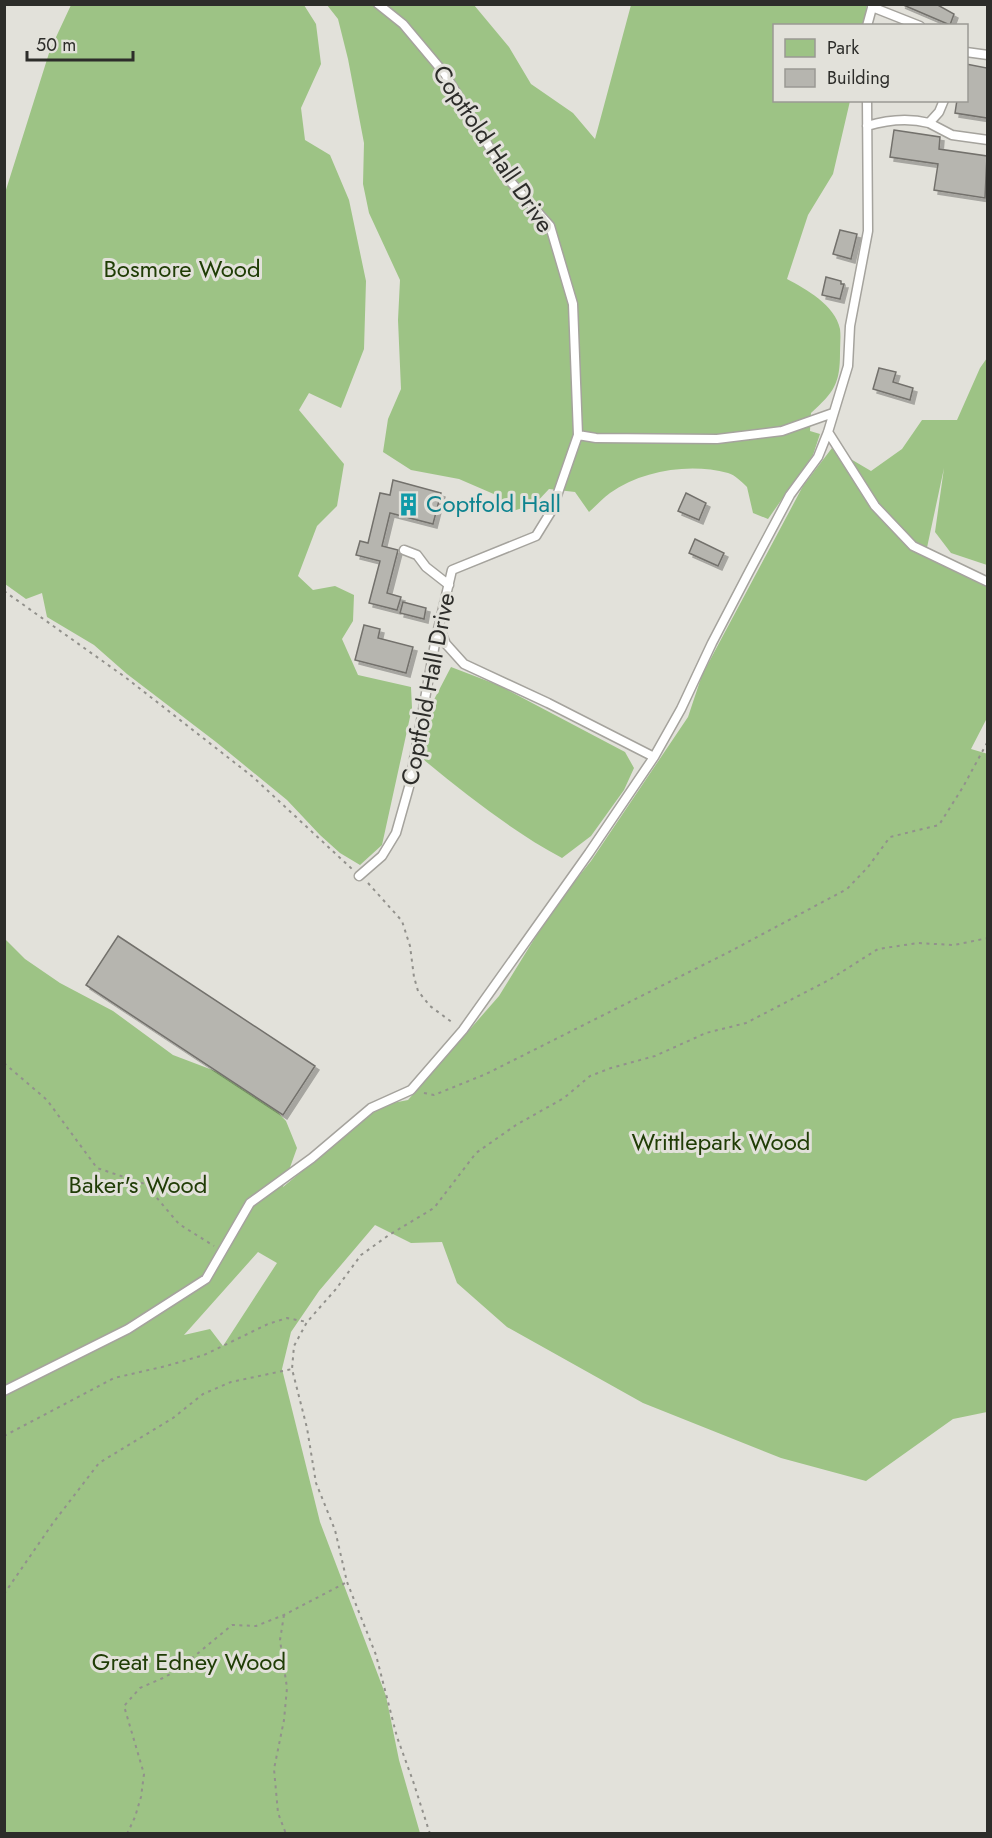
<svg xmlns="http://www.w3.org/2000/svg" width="992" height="1838" font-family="Jost,sans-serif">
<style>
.green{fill:#9dc385;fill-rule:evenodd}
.building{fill:#b6b5af;stroke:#73716c;stroke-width:1.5;filter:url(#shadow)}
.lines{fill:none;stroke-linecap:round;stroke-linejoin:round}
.service-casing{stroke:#a5a39d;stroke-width:11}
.path{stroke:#92918c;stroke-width:2;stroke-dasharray:3 4.5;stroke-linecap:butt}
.service{stroke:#fff;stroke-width:8}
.labels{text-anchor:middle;stroke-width:6;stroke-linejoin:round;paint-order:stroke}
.street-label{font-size:24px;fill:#2d2d2a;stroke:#e2e1da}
.park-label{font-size:24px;fill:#203d06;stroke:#e2e1da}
.culture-label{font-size:24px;fill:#0d838f;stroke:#e2e1da;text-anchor:start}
</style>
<defs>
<filter id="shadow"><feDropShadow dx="4" dy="4" stdDeviation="0" flood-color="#0004"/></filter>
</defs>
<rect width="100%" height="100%" fill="#e2e1da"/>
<path class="green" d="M71 5H304L316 24 321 64 301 108 305 140 330 155 349 200 366 281 364 349 341 408 309 393 299 410 344 464 337 506 317 526 298 576 313 590 335 586 354 595 353 621 342 639 358 675 411 687 412 708 382 845 360 865 340 853 320 835 287 800 216 742 127 674 94 645 47 617 42 593 26 599 5 584V193L50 50Z
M327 5H474L509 47 531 84 573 113 595 139 631 5H867L864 25 774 26V100L850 101 833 174 808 215 787 279C806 289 835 305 840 329 841 337 840 345 840 353 840 384 834 392 811 413L810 431 820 434 813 455 768 519 753 513 747 487C742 482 735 475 728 473 690 463 643 470 610 493 603 498 596 506 589 512L575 492 549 489 535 504 513 511 496 495 459 479 411 470 383 452 388 419 401 389 398 320 400 280 369 213 363 184 364 143 348 59 338 19Z
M987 358V565L951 553 935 532 944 468 925 557 987 587V718L971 749 988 754 987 1412 953 1419 866 1481 781 1458 643 1403 507 1327 457 1283 442 1242 411 1243 375 1225 319 1291 291 1332 282 1369 320 1522 386 1696 399 1760 420 1833H5L4 938 25 959 60 983 113 1011 173 1055 252 1085 286 1121 297 1148 283 1187 382 1105 408 1100 499 996 554 907 591 861 688 717 702 675 803 486 832 448 871 471 902 449 922 420H957L980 368ZM258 1252 277 1263 223 1346 210 1329 184 1335Z
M451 667 498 685 625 752 634 768 624 790 591 836 562 858C512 831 468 796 424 760L426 715Z"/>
<path class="building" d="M901 4H936L954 14 950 25Z
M966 64 987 68V118L955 113 957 100H966Z
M894 130 940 137 939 149 987 156 985 198 934 190 938 164 890 157Z
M840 230 857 234 851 259 833 254Z
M826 277 841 281V284H844L840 299 822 295Z
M879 368 896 372 893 382 913 388 910 400 873 389Z
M393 480 441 493 433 524 390 513 382 546 398 550 387 593 401 597 397 610 369 603 380 561 356 555 360 541 368 543 380 493 390 495Z
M686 493 706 503 699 520 678 511Z
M695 539 724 553 718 566 689 553Z
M403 602 426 608 424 619 400 613Z
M364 625 380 629 378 638 413 647 406 673 355 660Z
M118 936 315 1066 283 1115 86 985Z"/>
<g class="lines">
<defs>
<path id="service" d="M872 7 920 26
M867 26 873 4
M966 52 988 55
M929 123 952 135 988 140
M867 126C887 120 909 118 929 123L939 112 944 100
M828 432 875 506 913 546 988 582
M578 435 596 438 717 439 782 431 833 413
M404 550 417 555 426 567 449 585
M439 627 446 644 464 664 548 703 654 757
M359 876 382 856 396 833 409 787 436 638 452 570 536 536 552 510 578 435 573 304 550 226 510 181 445 74 403 24 378 4
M4 1391 128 1329 206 1279 250 1203 312 1158 371 1108 411 1090 463 1030 589 853 654 757 681 709 712 643 749 572 790 495 818 457 828 432 848 366 850 326 868 231 867 100"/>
</defs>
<use href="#service" class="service-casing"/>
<path class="path" d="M4 591 125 677 253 777 352 869
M368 883 402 921 410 946 414 977 418 991 430 1006 453 1023
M4 1063 47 1100 97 1168 145 1184 179 1224 214 1246
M424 1093 434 1095 486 1074 729 952 847 889 868 867 890 837 939 825 963 787 988 741
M4 1436 114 1378 166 1366 204 1355 268 1324 287 1318 307 1322
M4 1594 53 1523 99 1463 173 1418 203 1394 231 1382 292 1369
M284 1615 280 1640 287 1688 284 1720 274 1769 278 1813 286 1834
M127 1834 135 1817 141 1797 144 1774 124 1706 140 1688 163 1678 179 1669 232 1625 256 1626 284 1615 347 1582
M430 1834 413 1781 397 1737 376 1655 347 1582 335 1530 316 1483 307 1428 292 1369 294 1346 307 1322 336 1289 361 1255 389 1235 434 1208 476 1153 516 1125 564 1098 590 1076 611 1068 655 1056 706 1033 746 1023 829 980 878 949 918 943 954 945 988 938"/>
<use href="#service" class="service"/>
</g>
<defs>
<symbol id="building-bare" viewBox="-9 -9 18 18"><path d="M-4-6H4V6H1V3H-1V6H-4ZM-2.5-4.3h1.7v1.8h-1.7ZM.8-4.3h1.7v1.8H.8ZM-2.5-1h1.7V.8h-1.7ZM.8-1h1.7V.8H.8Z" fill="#0f9aa8" stroke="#e2e1da" stroke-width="2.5" paint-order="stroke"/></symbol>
</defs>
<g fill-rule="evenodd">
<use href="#building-bare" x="392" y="488" width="33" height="33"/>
</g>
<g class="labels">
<g class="street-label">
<text transform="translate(493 149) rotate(56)" y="8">Coptfold Hall Drive</text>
<text transform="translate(428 689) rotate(-79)" y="8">Coptfold Hall Drive</text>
</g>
<g class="park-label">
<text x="182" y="277">Bosmore Wood</text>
<text x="721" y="1150">Writtlepark Wood</text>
<text x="138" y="1193">Baker's Wood</text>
<text x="189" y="1670">Great Edney Wood</text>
</g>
<g class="culture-label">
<text x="426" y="512">Coptfold Hall</text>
</g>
</g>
<rect width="992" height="1838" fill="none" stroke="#2d2d2a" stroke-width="12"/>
<rect x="773" y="24" width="195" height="78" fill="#e2e1da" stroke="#9a9994" stroke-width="1.5"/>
<rect x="785" y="39" width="30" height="18" fill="#9dc385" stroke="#9a9994" stroke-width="1.5"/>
<text x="827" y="54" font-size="18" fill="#2d2d2a">Park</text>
<rect x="785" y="69" width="30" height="18" fill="#b6b5af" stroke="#9a9994" stroke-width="1.5"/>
<text x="827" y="84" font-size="18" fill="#2d2d2a">Building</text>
<path d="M27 51v9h106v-9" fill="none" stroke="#2d2d2a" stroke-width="3"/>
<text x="36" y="51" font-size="18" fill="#2d2d2a" stroke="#e2e1da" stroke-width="4.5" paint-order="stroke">50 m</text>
</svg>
